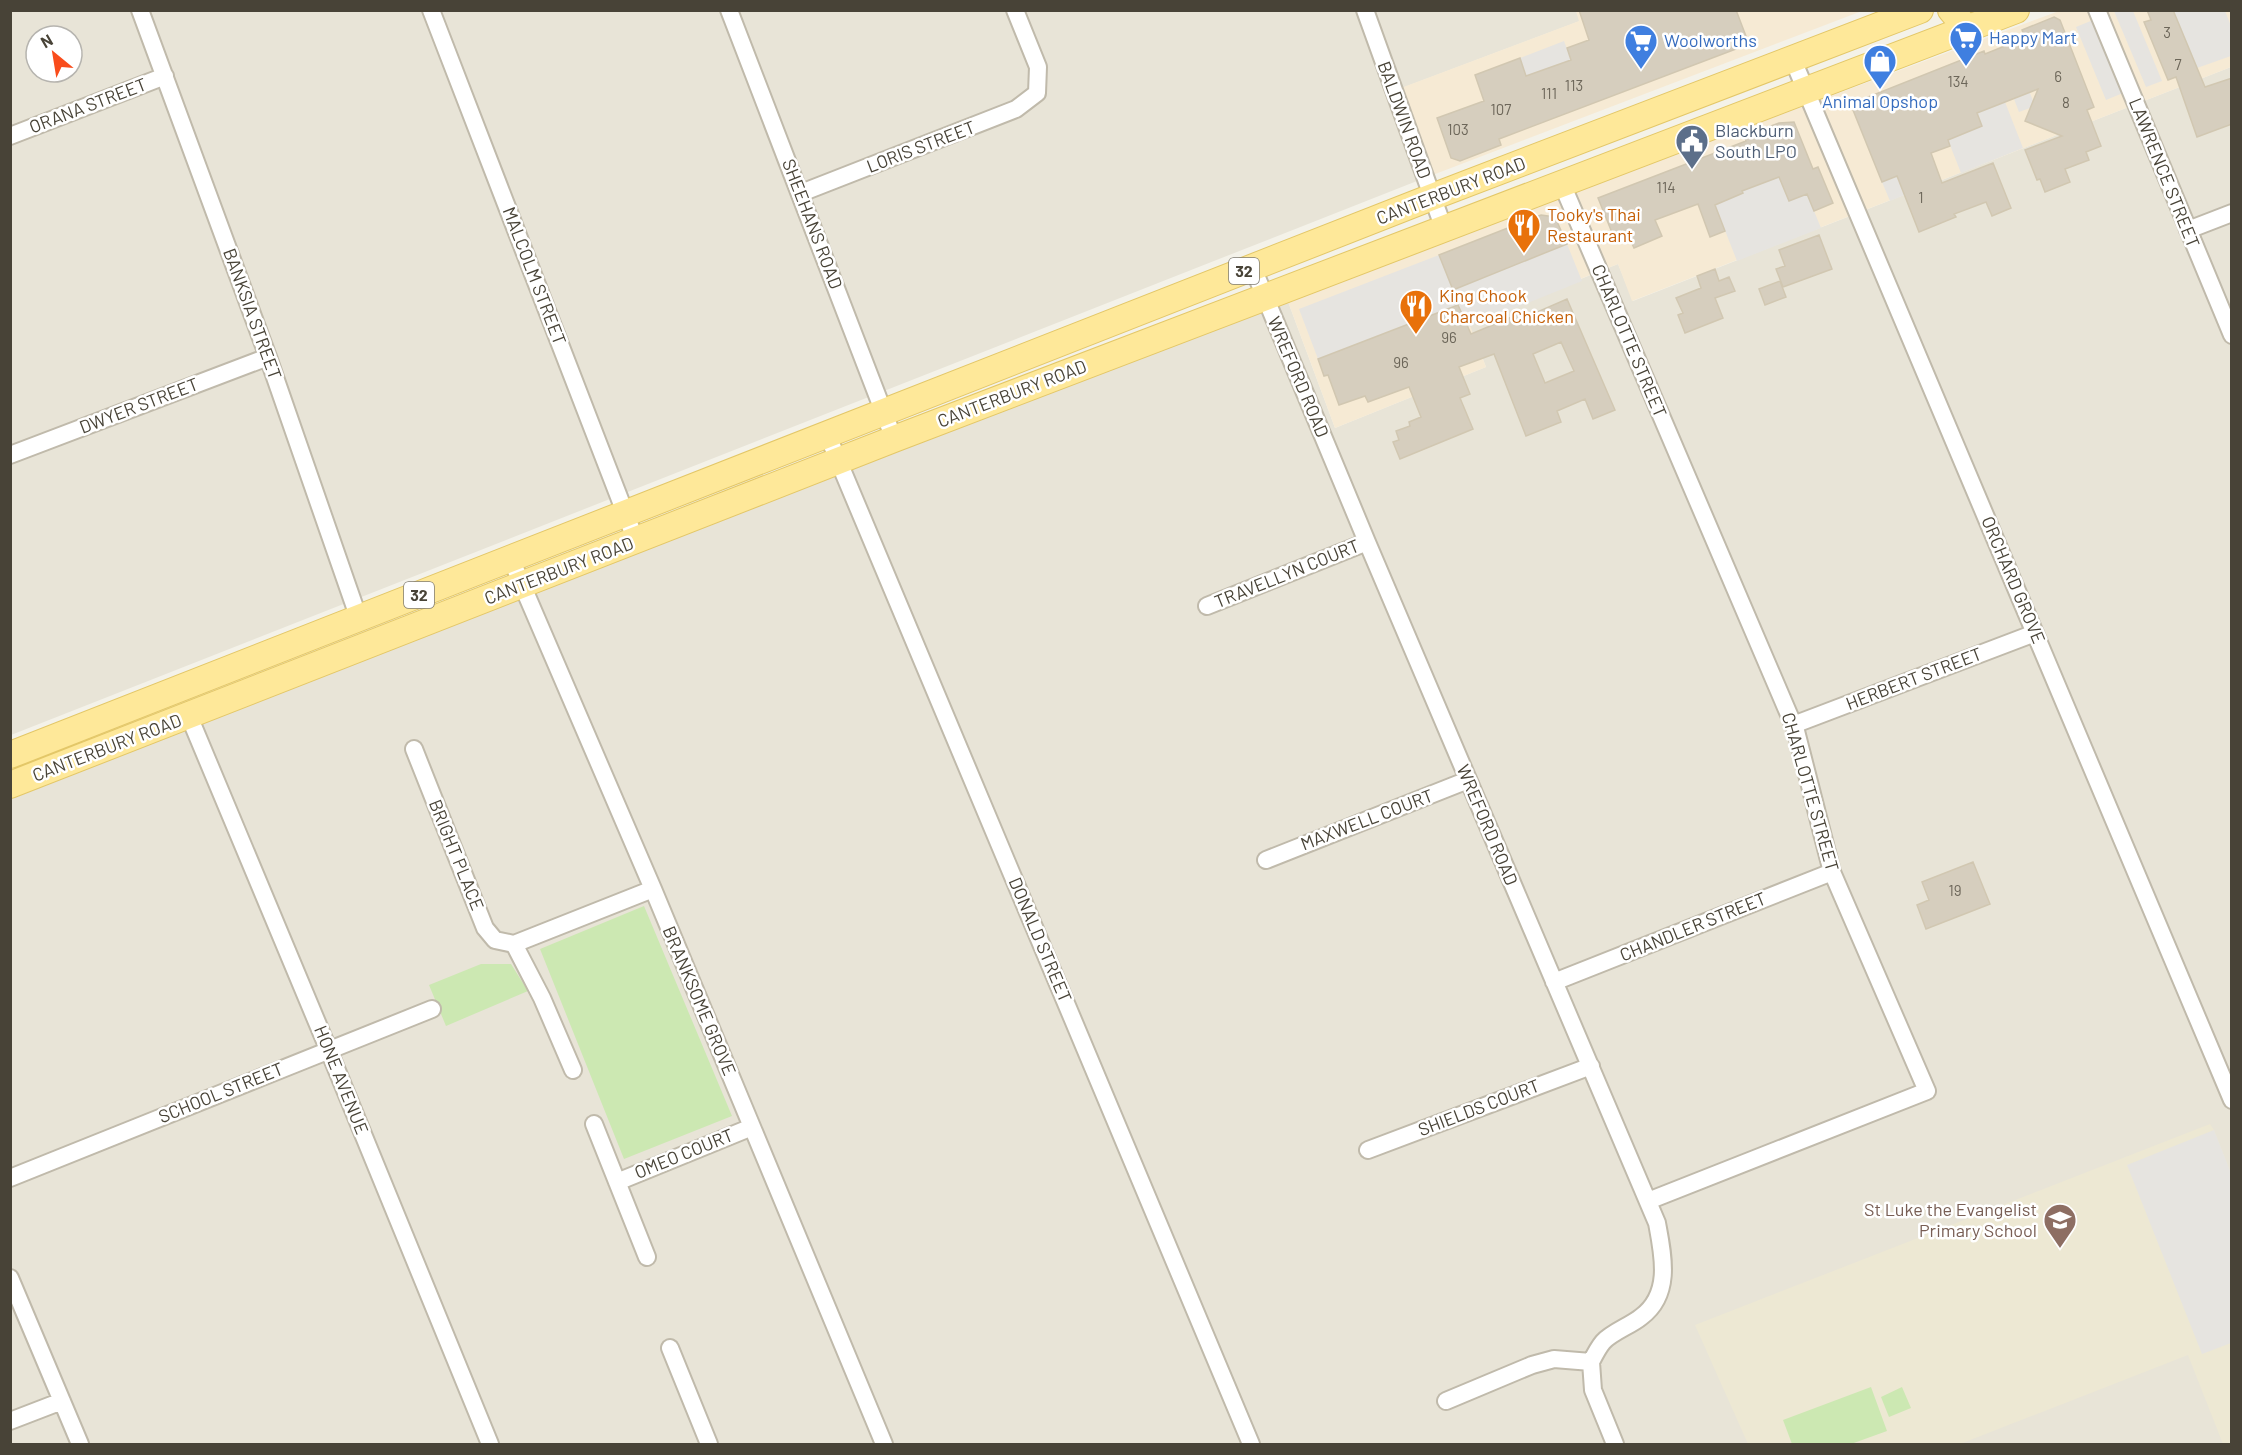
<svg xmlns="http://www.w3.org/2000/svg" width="2242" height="1455" font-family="Barlow,sans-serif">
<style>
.residential{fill:#e8e4d7;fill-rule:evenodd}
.commercial{fill:#f6ead4}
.education{fill:#ede8d3}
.green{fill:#cce8b2}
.parking{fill:#e6e4e0}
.building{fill:#d6cebe;stroke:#d1c7b1;stroke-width:1.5;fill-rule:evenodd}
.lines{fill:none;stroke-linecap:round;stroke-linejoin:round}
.minor-casing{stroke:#c0baab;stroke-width:20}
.primary-casing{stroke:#e3c768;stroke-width:28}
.minor{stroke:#fff;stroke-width:16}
.primary{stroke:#fee899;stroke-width:26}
.labels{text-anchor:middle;stroke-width:5;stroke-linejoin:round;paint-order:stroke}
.number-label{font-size:15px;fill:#6c6659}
.shield{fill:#fff;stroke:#7f7b73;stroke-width:1.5}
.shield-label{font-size:16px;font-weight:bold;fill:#484337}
.shop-label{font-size:18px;fill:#366cbe;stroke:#fff;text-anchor:start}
.street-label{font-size:18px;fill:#484337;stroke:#fff}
.service-label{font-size:18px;fill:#4e5e75;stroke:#fff;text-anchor:start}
.food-label{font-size:18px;fill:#c56008;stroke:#fff;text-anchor:start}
.education-label{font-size:18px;fill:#785e54;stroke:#fff;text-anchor:end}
</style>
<rect width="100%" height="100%" fill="#f4f2e9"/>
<path class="residential" d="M11 11H1576L1580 21 1386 94 1417 181 11 735ZM36 36H72V72H36Z
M2231 67V1444H11V799L1287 299 1335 428 1486 367 1469 324 1618 264 1633 301Z"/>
<path class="commercial" d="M1576 11H1862L1417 181 1385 94 1579 21Z
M2059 11H2231V67L1632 301 1618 264 1469 323 1486 367 1335 428 1287 299Z"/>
<path class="education" d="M2210 1124 2214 1130 2231 1173V1444H2223L2188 1355 1960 1444H1748L1695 1325Z"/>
<path class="green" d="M644 906 732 1116 624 1159 540 949Z
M481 964H511L528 991 446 1026 429 985Z
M1871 1387 1887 1431 1851 1444H1792L1783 1420Z
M1902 1387 1911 1408 1889 1417 1881 1397Z"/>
<path class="parking" d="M2114 11H2133L2162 81 2146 87Z
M2173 11H2225L2231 26V56L2197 68Z
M2093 20 2123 93 2106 100 2076 27Z
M1564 41 1571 60 1549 68 1529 85 1520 58Z
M2025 80 2035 106 2019 112 2009 86Z
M2005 102 2023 148 1961 173 1948 140 1982 126 1977 113Z
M1908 171 1933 183 1890 201 1882 182Z
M1779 177 1789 201 1807 194 1821 228 1737 261 1715 205 1743 193 1737 178Z
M1567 244 1582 281 1468 327 1458 305 1318 359 1299 309 1439 255 1453 290Z
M2214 1130 2231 1173V1343L2202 1354 2127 1165Z"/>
<path class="building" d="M1579 10H1736L1749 44 1499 139 1501 145 1460 161 1451 158 1437 118 1484 101 1475 75 1520 58 1526 76 1571 60 1567 48 1589 40Z
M2147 10H2173L2205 87 2232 78V124L2197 137 2176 77 2168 80 2144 22 2151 20Z
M2054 17 2060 20 2094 107 2087 110 2101 146 2086 152 2089 160 2065 169 2070 182 2045 192 2040 179 2037 180 2025 150 2062 136 2025 121 2038 89 1977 113 1982 126 1948 140 1950 146 1931 153 1942 183 1993 163 2011 208 1992 216 1986 202 1954 214 1956 217 1919 232 1897 176 1882 182 1853 110V103L1984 51 1985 54 2025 38 2022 30Z
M1794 122 1813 169 1818 167 1833 203 1814 211 1807 194 1789 201 1779 177 1742 191 1743 193 1715 205 1725 231 1710 237 1698 204 1655 220 1662 236 1634 248 1628 235 1615 240 1598 198 1746 141 1744 136 1779 123Z
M1541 215 1555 217 1567 244 1453 290 1439 255Z
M1819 235 1832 269 1783 287 1776 269 1785 266 1779 250Z
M1715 269 1719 281 1729 277 1735 291 1715 298 1723 318 1685 333 1678 315 1683 313 1676 298 1701 288 1697 276Z
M1780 281 1786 297 1765 305 1759 289Z
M1567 299 1615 410 1593 419 1585 399 1557 411 1561 422 1526 436 1494 354 1459 367 1470 394 1460 398 1473 429 1400 459 1393 442 1399 440 1396 431 1410 426 1409 422 1421 417 1409 387 1368 402 1365 396 1339 405 1328 375 1324 376 1318 359 1458 305 1471 334 1519 314 1521 319ZM1561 342 1574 371 1545 383 1533 354Z
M1973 862 1990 904 1926 929 1917 905 1929 900 1922 882Z"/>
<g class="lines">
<defs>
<path id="minor" d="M140 10 268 357 359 619
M431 10 636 541
M729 10 894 439
M1365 10 1444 229
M2097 10 2232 335
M1793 60 2232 1100
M10 136 165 76
M1562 184 1796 731 1832 872 1927 1091 1648 1201
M801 193 1016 109 1037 93 1038 67 1015 10
M2188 230 2232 213
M1253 268 1367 542 1657 1223C1663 1255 1672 1294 1641 1317 1630 1326 1612 1332 1603 1342 1598 1348 1594 1356 1591 1362
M828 436 1251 1444
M10 455 268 357
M511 559 653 889 884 1444
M1207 606 1367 542
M189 716 329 1051 490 1444
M1793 725 2035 633
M414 749 485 928 495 940 514 944 653 889
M1266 860 1468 780
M514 944 542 998 573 1070
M1554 982 1832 872
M594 1124 647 1257
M1368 1150 1591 1066
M10 1178 432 1009
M617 1182 752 1127
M10 1278 80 1444
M670 1348 709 1444
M1591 1362 1593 1390 1615 1444
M1446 1401 1532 1365 1554 1359 1591 1362
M10 1421 62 1401"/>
<path id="primary" d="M1951 10 1967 29
M10 755 1432 197 1920 10
M10 785 894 439 2016 10"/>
</defs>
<use href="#minor" class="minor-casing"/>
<use href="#primary" class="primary-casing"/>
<use href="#minor" class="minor"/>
<use href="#primary" class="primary"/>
</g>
<defs>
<symbol id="supermarket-pin" viewBox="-11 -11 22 30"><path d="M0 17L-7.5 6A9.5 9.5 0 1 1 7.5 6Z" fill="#3f7fe0" stroke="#fff"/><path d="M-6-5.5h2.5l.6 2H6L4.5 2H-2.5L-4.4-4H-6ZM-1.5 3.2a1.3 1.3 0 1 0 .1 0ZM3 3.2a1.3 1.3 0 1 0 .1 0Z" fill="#fff"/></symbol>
<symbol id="shop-pin" viewBox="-11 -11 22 30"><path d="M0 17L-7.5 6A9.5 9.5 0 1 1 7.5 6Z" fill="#3f7fe0" stroke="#fff"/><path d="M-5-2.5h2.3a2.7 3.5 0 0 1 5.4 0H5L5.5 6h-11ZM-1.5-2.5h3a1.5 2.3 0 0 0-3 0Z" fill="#fff"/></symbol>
<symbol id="civic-pin" viewBox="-11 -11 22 30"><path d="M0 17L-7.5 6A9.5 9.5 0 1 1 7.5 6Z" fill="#5c6f8a" stroke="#fff"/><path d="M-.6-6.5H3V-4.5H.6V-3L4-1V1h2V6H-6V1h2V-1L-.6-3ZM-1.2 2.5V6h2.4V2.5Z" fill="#fff"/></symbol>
<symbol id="restaurant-pin" viewBox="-11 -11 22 30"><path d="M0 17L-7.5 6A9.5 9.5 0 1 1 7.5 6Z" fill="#e8710a" stroke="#fff"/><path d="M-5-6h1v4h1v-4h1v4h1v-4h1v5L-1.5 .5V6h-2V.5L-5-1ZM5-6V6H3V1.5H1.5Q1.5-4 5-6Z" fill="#fff"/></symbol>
<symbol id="school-pin" viewBox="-11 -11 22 30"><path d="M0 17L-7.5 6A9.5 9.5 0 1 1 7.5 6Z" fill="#8d6e63" stroke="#fff"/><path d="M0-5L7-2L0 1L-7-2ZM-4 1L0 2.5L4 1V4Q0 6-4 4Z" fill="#fff"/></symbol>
</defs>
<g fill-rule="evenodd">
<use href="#supermarket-pin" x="1947" y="19" width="38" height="52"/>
<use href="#supermarket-pin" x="1622" y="22" width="38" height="52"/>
<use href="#shop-pin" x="1861" y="42" width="38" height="52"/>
<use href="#civic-pin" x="1673" y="122" width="38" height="52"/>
<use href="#restaurant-pin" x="1505" y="206" width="38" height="52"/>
<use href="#restaurant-pin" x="1397" y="287" width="38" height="52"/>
<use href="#school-pin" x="2041" y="1201" width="38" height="52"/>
</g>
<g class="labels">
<g class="number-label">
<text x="2167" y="38">3</text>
<text x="2178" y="70">7</text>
<text x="2058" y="82">6</text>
<text x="1958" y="87">134</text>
<text x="1574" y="91">113</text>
<text x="1549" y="99">111</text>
<text x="2066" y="108">8</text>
<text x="1501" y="115">107</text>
<text x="1458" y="135">103</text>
<text x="1666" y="193">114</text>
<text x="1921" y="203">1</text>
<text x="1449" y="343">96</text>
<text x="1401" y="368">96</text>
<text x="1955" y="896">19</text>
</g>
<g class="shield">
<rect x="1229" y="258" width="30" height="26" rx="4.5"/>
<rect x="404" y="582" width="30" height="26" rx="4.5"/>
</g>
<g class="shield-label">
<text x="1244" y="277">32</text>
<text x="419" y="601">32</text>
</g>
<g class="shop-label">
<text x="1989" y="44">Happy Mart</text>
<text x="1664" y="47">Woolworths</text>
<text x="1880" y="108" text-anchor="middle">Animal Opshop</text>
</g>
<g class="street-label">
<text transform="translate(88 106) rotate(-21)" y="6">ORANA STREET</text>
<text transform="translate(1404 120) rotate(70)" y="6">BALDWIN ROAD</text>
<text transform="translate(921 147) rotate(-21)" y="6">LORIS STREET</text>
<text transform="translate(2164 173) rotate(68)" y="6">LAWRENCE STREET</text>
<text transform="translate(1451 191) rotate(-21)" y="6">CANTERBURY ROAD</text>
<text transform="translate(812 224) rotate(69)" y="6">SHEEHANS ROAD</text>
<text transform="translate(534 276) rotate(69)" y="6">MALCOLM STREET</text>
<text transform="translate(252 314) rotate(70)" y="6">BANKSIA STREET</text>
<text transform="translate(1629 341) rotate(67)" y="6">CHARLOTTE STREET</text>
<text transform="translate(1298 377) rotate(67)" y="6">WREFORD ROAD</text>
<text transform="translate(1012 394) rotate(-21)" y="6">CANTERBURY ROAD</text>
<text transform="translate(139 406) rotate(-21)" y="6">DWYER STREET</text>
<text transform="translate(559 571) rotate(-21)" y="6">CANTERBURY ROAD</text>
<text transform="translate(1287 574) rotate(-22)" y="6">TRAVELLYN COURT</text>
<text transform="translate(2013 580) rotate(67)" y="6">ORCHARD GROVE</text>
<text transform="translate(1914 679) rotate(-21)" y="6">HERBERT STREET</text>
<text transform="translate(107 748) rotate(-21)" y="6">CANTERBURY ROAD</text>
<text transform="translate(1810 792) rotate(74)" y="6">CHARLOTTE STREET</text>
<text transform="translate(1367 820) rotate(-21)" y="6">MAXWELL COURT</text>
<text transform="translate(1487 825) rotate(67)" y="6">WREFORD ROAD</text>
<text transform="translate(456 855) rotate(68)" y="6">BRIGHT PLACE</text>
<text transform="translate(1693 927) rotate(-22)" y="6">CHANDLER STREET</text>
<text transform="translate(1040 940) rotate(67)" y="6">DONALD STREET</text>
<text transform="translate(699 1001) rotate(67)" y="6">BRANKSOME GROVE</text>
<text transform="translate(341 1080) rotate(68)" y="6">HONE AVENUE</text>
<text transform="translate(221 1093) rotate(-22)" y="6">SCHOOL STREET</text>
<text transform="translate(1479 1108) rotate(-21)" y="6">SHIELDS COURT</text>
<text transform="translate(684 1154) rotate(-22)" y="6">OMEO COURT</text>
</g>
<g class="service-label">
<text x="1715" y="137">Blackburn<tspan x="1715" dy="21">South LPO</tspan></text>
</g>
<g class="food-label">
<text x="1547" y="221">Tooky's Thai<tspan x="1547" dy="21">Restaurant</tspan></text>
<text x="1439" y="302">King Chook<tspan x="1439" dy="21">Charcoal Chicken</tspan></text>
</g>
<g class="education-label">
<text x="2037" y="1216">St Luke the Evangelist<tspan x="2037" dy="21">Primary School</tspan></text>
</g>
</g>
<rect width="2242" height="1455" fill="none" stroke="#484337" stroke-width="24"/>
<g transform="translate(54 54) rotate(330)"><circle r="28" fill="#ffffff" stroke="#b6b4af" stroke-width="1.5"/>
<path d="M0-4.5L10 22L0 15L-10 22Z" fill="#f94c1b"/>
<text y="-9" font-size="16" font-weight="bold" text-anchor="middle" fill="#484337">N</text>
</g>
</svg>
